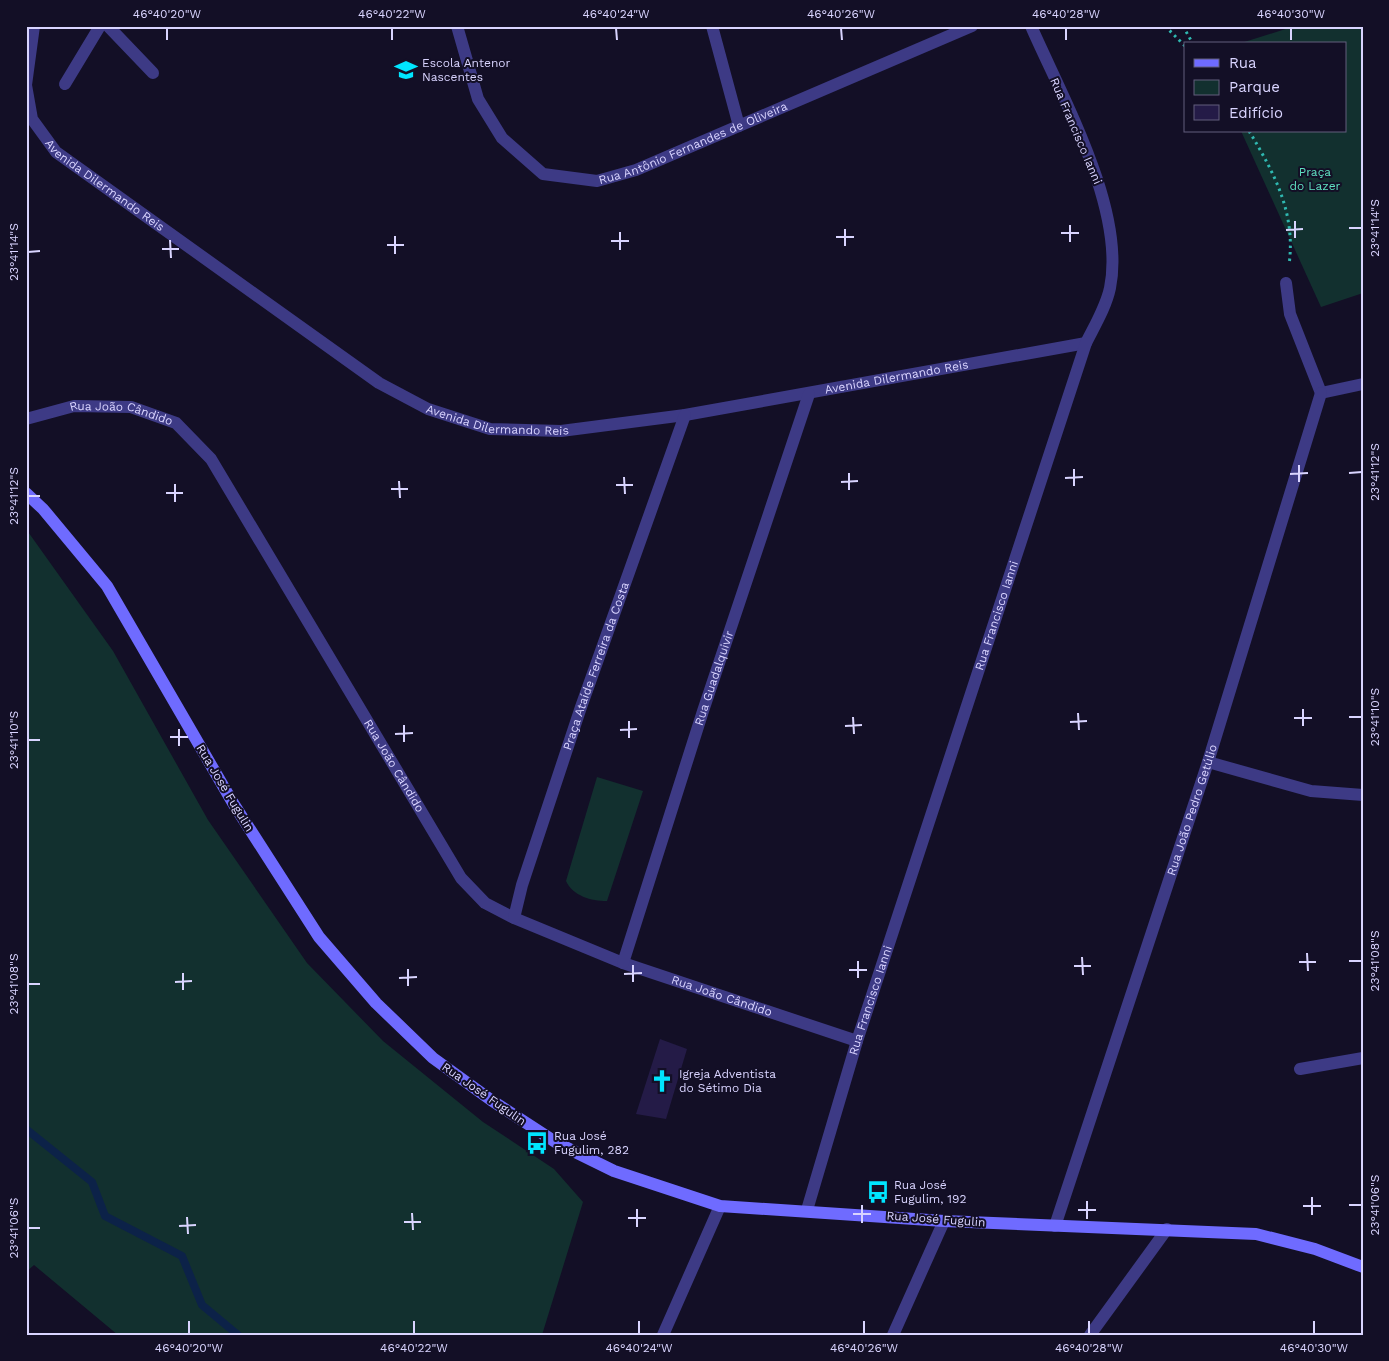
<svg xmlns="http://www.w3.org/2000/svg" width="1389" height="1361" font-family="'Work Sans',sans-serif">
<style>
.green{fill:#12302f}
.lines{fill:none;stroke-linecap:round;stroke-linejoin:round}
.stream{stroke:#0c2248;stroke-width:8}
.building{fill:#241b47}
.path{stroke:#2fb8b0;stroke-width:3;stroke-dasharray:2.5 4;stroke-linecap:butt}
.lane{stroke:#3d3a85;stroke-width:12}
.street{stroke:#3d3a85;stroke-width:12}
.secondary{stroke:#6f6bff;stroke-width:12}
.ticks{fill:none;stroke:#d9d4ff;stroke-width:2}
.labels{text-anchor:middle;stroke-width:4;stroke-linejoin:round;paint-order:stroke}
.poi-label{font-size:12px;fill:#d9d4ff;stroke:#130f26;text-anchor:start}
.street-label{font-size:12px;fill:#d9d4ff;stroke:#130f26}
.park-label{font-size:12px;fill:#5fe0c0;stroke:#130f26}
.neatline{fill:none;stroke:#d9d4ff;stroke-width:2}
.ticks-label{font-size:12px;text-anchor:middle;fill:#d9d4ff}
</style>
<rect width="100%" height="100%" fill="#130f26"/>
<path class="green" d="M1295 26H1363V293L1321 307 1241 131H1345V44H1238Z
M26 529 113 651 208 820 307 963 383 1041 483 1122 554 1169 583 1202 542 1335H118L34 1265 26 1272Z
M597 777 643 791 607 901C591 901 573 896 566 881Z"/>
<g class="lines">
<path class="stream" d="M26 1129 92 1182 105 1216 182 1256 202 1305 238 1335"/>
</g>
<path class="building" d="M660 1039 687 1049 666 1119 636 1114Z"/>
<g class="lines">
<path class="path" d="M1165 26 1185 46
M1183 26 1193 44
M1249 131C1275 174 1296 214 1289 265"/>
<path class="lane" d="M108 26 153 73
M65 84 100 26"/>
<g class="street">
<path id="s1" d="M457 26 478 99 502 138 543 174 597 181 636 170 972 26"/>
<path d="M712 26 739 126"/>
<path id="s2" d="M26 85 32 119 56 152 379 383 428 409 490 429 561 431 685 415 1086 343"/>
<path d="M26 85 34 26"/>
<path d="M1286 283 1290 314 1321 393"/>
<path d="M1321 393 1363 384"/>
<path id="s3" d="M26 419 74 406 131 407 176 423 211 459 461 878 485 903 514 918 623 963 857 1041"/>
<path d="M1208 762 1311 791 1363 795"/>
<path id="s4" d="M514 918 522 885 581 707 685 415"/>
<path id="s5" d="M623 963 703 711 809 394"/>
<path d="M1300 1069 1363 1058"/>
<path id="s6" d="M807 1210 857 1041 1086 343C1095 325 1106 307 1110 288 1126 210 1062 97 1031 26"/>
<path id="s7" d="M1055 1226 1208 762 1321 393"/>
<path d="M663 1335 720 1206"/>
<path d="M893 1335 944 1221"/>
<path d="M1090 1335 1167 1229"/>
</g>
<path class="secondary" d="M26 493 43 509 107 586 233 803 319 937 376 1003 433 1058 491 1100 557 1143 614 1171 720 1206 944 1221 1256 1234 1315 1249 1363 1267"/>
</g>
<path class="ticks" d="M167 28V40M392 28V40M616 28 617 40M841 28 842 40M1066 28V40M1291 28V40M1295 221V238M1070 225V242M1349 228H1362M845 229V246M1286 230 1303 229M620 232V250M1061 233H1079M395 236V254M836 237H854M170 240 171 258M611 241H629M387 245H404M162 249H179M28 252 40 251M1299 465V482M1074 469V486M849 473V490M1349 473 1362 472M1290 474 1308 473M624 477 625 494M1065 478 1083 477M399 481 400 498M841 482 858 481M175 484V502M616 485H633M391 489H408M166 493H183M28 496H40M1303 709V726M1078 713 1079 730M853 717 854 734M1349 717H1362M1294 718H1312M629 721V738M1070 722 1087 721M404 725V742M845 726 862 725M179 729V746M620 730 637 729M395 734 413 733M170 737H188M28 740H40M1307 953 1308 971M1082 957 1083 975M858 961V978M1349 961H1362M1299 962H1316M633 965V982M1074 966H1091M408 969V986M849 970H867M183 973V990M624 974 642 973M399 978 417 977M175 982 192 981M28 984H40M1312 1197V1215M1087 1201V1219M862 1205V1223M1349 1205H1362M1303 1206H1321M637 1209V1227M1078 1210H1096M412 1213 413 1230M853 1214H871M187 1217 188 1234M628 1218H646M404 1222H421M179 1226 196 1225M28 1228H40M189 1321V1334M414 1321V1334M639 1321V1334M864 1321V1334M1089 1321V1334M1314 1321V1334"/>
<defs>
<symbol id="school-bare" viewBox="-9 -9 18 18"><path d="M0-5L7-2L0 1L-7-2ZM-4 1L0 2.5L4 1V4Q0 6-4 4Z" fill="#00e5ff" stroke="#130f26" stroke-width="2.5" paint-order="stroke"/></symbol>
<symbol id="church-bare" viewBox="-9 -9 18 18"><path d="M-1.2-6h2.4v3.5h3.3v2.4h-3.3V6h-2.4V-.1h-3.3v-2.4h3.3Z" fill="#00e5ff" stroke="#130f26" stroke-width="2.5" paint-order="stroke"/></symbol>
<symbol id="bus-bare" viewBox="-9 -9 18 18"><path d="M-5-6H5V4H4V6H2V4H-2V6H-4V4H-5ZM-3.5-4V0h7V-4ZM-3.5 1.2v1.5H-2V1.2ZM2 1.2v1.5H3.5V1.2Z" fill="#00e5ff" stroke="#130f26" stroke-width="2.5" paint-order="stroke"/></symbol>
</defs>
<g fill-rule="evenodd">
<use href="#school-bare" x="390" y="54" width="32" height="32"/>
<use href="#church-bare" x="646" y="1065" width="32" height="32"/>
<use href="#bus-bare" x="521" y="1127" width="32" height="32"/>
<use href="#bus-bare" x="862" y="1176" width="32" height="32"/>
</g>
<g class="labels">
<g class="poi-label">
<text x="422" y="67">Escola Antenor<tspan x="422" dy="14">Nascentes</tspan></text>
<text x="679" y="1078">Igreja Adventista<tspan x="679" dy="14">do Sétimo Dia</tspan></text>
<text x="554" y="1140">Rua José<tspan x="554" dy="14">Fugulim, 282</tspan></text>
<text x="894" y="1189">Rua José<tspan x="894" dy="14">Fugulim, 192</tspan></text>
</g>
<g class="street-label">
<text transform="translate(1076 131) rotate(67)" y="4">Rua Francisco Ianni</text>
<text dy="4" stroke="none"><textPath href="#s1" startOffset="334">Rua Antônio Fernandes de Oliveira</textPath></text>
<text dy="4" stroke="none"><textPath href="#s2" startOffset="134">Avenida Dilermando Reis</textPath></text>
<text dy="4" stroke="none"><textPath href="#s2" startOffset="1004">Avenida Dilermando Reis</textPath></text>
<text dy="4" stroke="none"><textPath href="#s3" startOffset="98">Rua João Cândido</textPath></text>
<text dy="4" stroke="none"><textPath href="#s2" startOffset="599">Avenida Dilermando Reis</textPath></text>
<text dy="4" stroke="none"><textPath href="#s6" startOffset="624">Rua Francisco Ianni</textPath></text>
<text dy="4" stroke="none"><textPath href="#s4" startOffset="265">Praça Ataíde Ferreira da Costa</textPath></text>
<text dy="4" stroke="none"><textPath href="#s5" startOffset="299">Rua Guadalquivir</textPath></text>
<text dy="4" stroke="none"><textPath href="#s3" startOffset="562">Rua João Cândido</textPath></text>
<text transform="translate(225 788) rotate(59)" y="4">Rua José Fugulin</text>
<text dy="4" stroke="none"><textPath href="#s7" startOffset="438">Rua João Pedro Getúlio</textPath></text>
<text dy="4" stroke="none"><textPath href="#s3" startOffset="982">Rua João Cândido</textPath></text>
<text dy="4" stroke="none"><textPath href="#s6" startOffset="219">Rua Francisco Ianni</textPath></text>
<text transform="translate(484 1094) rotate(35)" y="4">Rua José Fugulin</text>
<text transform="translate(936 1219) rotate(4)" y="4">Rua José Fugulin</text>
</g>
<g class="park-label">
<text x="1315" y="176">Praça<tspan x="1315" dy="14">do Lazer</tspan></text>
</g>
</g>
<rect width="1389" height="1361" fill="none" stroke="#130f26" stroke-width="55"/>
<rect x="1184" y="42" width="162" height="90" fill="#130f26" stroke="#625e7d"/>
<rect x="1194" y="59" width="25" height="8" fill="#6f6bff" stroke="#625e7d"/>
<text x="1229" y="68" font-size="15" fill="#d9d4ff">Rua</text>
<rect x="1194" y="80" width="25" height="15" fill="#12302f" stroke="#625e7d"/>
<text x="1229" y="92" font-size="15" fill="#d9d4ff">Parque</text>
<rect x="1194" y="105" width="25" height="15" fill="#241b47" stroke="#625e7d"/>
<text x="1229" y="118" font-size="15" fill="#d9d4ff">Edifício</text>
<rect x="28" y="28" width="1334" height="1306" class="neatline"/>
<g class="ticks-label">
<text x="167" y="18">46°40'20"W</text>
<text x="392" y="18">46°40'22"W</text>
<text x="616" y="18">46°40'24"W</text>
<text x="841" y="18">46°40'26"W</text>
<text x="1066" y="18">46°40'28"W</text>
<text x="1291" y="18">46°40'30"W</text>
<text transform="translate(1375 228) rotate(-90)" y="4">23°41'14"S</text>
<text transform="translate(14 252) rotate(-90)" y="4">23°41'14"S</text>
<text transform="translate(1375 472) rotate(-90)" y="4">23°41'12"S</text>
<text transform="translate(14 496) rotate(-90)" y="4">23°41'12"S</text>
<text transform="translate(1375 717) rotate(-90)" y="4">23°41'10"S</text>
<text transform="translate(14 740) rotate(-90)" y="4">23°41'10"S</text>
<text transform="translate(1375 961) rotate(-90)" y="4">23°41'08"S</text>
<text transform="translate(14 984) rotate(-90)" y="4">23°41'08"S</text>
<text transform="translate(1375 1205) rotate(-90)" y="4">23°41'06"S</text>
<text transform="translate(14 1228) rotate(-90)" y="4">23°41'06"S</text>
<text x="189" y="1352">46°40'20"W</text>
<text x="414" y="1352">46°40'22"W</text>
<text x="639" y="1352">46°40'24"W</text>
<text x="864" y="1352">46°40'26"W</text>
<text x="1089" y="1352">46°40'28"W</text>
<text x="1314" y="1352">46°40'30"W</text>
</g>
</svg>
